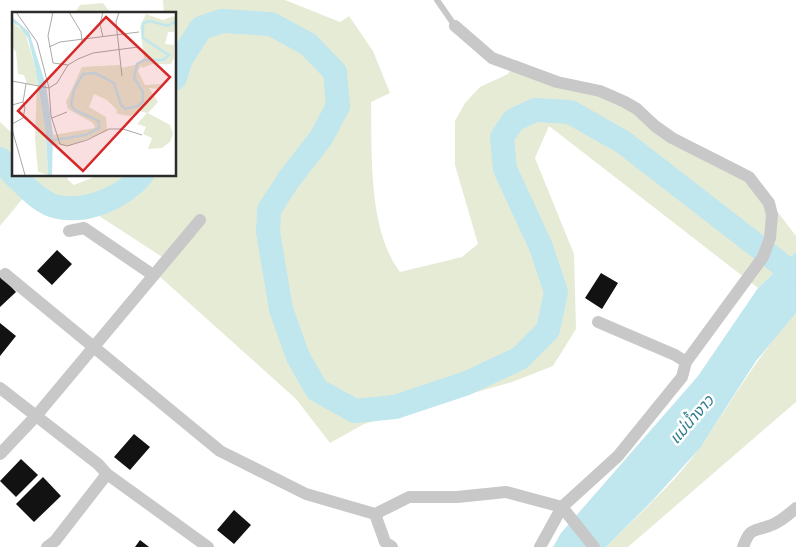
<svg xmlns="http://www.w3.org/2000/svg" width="796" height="547" font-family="Barlow,'Noto Sans Thai',sans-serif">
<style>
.green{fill:#e6ebd6}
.water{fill:#c0e6ee}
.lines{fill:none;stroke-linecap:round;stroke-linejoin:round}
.river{stroke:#c0e6ee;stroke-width:24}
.building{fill:#121212}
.service{stroke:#c8c8c8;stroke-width:6}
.minor{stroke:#c8c8c8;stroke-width:12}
.labels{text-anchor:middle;stroke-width:5;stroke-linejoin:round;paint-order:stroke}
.water-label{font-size:16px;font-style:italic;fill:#317e8d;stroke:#fff}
.inset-river{fill:none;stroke:#c0e6ee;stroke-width:2.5}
.inset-road{fill:none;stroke:#aaa;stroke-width:1}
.view{fill:#d62828;fill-opacity:0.15;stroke:#d62828;stroke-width:2.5}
.inset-edge{fill:none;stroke:#2b2b2b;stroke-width:2.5}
</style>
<rect width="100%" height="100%" fill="#fff"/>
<path class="green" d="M163 0H285L340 22 349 16 373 51 390 93 371 102C372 154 368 230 400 272L462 257 478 244 455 165V121L465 103 480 87 508 74 516 60 563 79 615 91 639 104 670 131 744 168 796 236V252L758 288 549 126 535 158 574 254 576 329 553 366 512 382 364 424 330 443 296 399 159 276 170 262 70 197H24L0 226V122L14 135V175H70L67 179 74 185 99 175H175V14H164Z
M103 3 112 14H74L80 5Z
M796 313V402L628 547H606C636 517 676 482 700 447 732 402 758 354 796 313Z"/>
<path class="water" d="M796 252V313L756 361 700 448 653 500 606 547H553L561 533 698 376 758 288Z"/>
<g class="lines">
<path class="river" d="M175 78 181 59 201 28 222 21 271 24 308 44 335 72 338 106 321 138 289 179 269 210 268 232 281 309 298 357 317 390 355 411 395 407 467 383 520 358 548 330 556 292 541 247 505 169 502 137 514 120 535 110 570 112 623 142 796 276
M0 159 14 175
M14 175C26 186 41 204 58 207 88 213 123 197 142 175"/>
</g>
<path class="building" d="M57 250 72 264 52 285 37 271Z
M601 273 618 283 602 309 585 298Z
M0 275 16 292 0 307Z
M0 323 16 336 0 356Z
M134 434 150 447 130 470 114 457Z
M21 459 38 475 16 497 0 481Z
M43 477 61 496 34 522 16 504Z
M234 510 251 525 234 544 217 530Z
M140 540 149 547H135Z"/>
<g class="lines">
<path class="service" d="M437 0 455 26"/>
<path class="minor" d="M455 26 492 58 557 82 600 91 625 102 637 109 655 126 672 138 749 177 769 203 772 215 770 238 763 257 686 362 682 377 618 456 562 507 540 547
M69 231 84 228 153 275
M5 274 220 451 306 494 375 514 409 497H457L506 492 562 507 594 547
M598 322 675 355 686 362
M0 388 98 464 107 474 208 547
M0 454 36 416 200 220
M375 514 385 542 392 547
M47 547 55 541 107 474
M743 547C750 528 752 532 769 526 779 523 788 515 796 508"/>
</g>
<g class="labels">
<g class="water-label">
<text transform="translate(691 419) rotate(-49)" y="6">แม่น้ำงาว</text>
</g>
</g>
<g transform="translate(12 12)">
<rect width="164" height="164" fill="#fff"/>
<path d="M134 2 151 8 161 4 164 6 162 20H156L153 32 162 33V46L159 52H140L130 56 129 53 126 59 133 73 149 72 147 77 137 76 146 90 136 101 158 113 161 122 158 130 150 136 136 137 140 126 131 122 134 115 125 112 135 101 127 99 118 104 111 103 104 101 105 98 95 88 82 82 77 95 94 105 95 119 57 134 41 133V123L83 116 81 111 56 97 54 90 70 55 108 53 109 56 127 52 132 46 128 15ZM0 10 13 20 23 54 34 123 36 163 26 160 23 127 25 73 15 72 12 63 6 62 4 40 0 34Z" fill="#e6ebd6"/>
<path d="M0 5 17 20 34 73 41 123 40 163H36L34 123 23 54 16 26 7 14 0 10Z" fill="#c0e6ee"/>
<path class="inset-river" d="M37 129 73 123 87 116V109L63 98 59 93 62 78 71 62 83 61 102 71 109 93 113 97 126 94 131 89V80L122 66 125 52 132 48H151L157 43 131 26V11L138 9 156 14 164 9"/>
<path class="inset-road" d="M4 0 25 30 37 76 39 104 48 132 55 134 75 128 97 117H111L130 123M41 0 36 24 41 51 56 53M57 0 69 20 70 30M107 0 104 10 110 64M91 25 88 12 91 0M37 35 48 30 127 20M0 69 37 76 45 71 56 53 66 47 81 41 126 35M11 90 14 72M0 93 11 90 13 96 11 106 0 112M40 106 55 100M0 117 13 163"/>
<path class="view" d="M94 5 158 65 71 159 6 99Z"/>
<rect width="164" height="164" class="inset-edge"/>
</g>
</svg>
